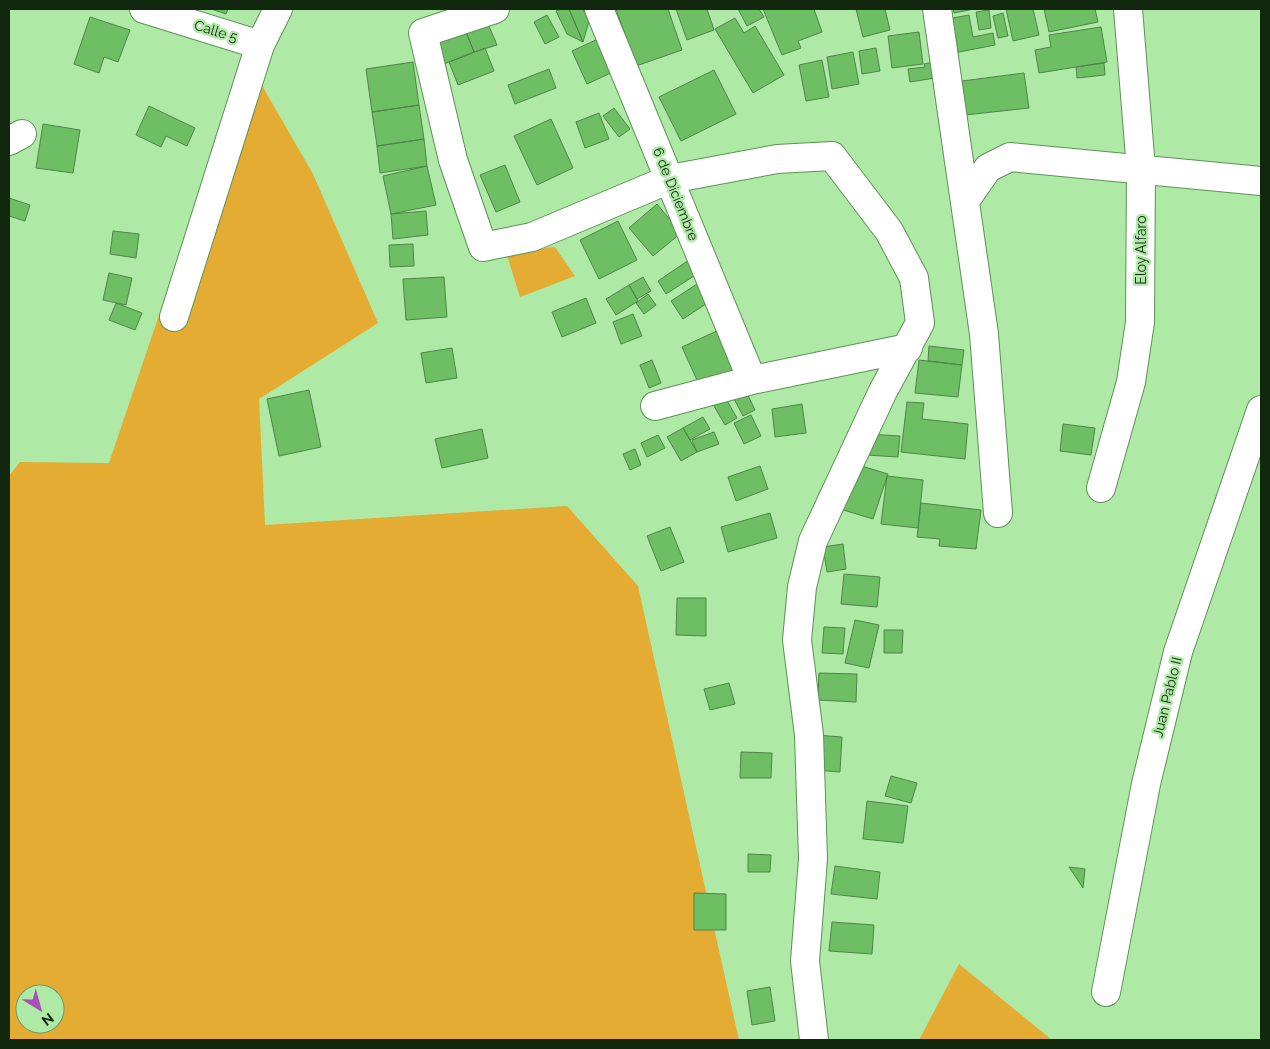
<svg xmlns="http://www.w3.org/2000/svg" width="1270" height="1049" font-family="Raleway,sans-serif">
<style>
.green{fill:#e5ac33;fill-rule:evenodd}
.building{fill:#6ebe64;stroke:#4f8548}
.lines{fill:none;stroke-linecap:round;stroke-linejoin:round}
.minor-casing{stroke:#5c9255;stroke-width:30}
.minor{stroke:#fff;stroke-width:28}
.labels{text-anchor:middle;stroke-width:4.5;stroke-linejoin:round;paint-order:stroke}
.street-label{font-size:14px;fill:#11270e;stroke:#aee9a6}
</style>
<rect width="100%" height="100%" fill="#aee9a6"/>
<path class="green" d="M246 58 313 174 378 323 259 399 265 525 567 506 638 586 739 1040H9V476L20 462 109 463ZM25 994H55V1024H25Z
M555 247 575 276 520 297 506 252Z
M959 964 1052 1040H919Z"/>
<path class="building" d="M211 9H228L226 14Z
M560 9H569L583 42 567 34 556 11Z
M569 9H583L589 21 583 42Z
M616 9H668L682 50 636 66Z
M676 9H707L714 30 687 40Z
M738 9H759L764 17 747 26Z
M763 9H814L822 32 798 41 801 48 782 55Z
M856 9H885L890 30 863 37Z
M953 9H974L954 13Z
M1006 9H1033L1039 35 1013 41Z
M1044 9H1095L1098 22 1049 32Z
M989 10 991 28 979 30 976 12Z
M483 12 497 45 474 52 462 22Z
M1003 13 1008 36 998 38 993 16Z
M547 15 559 37 545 44 534 22Z
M969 15 973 37 993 33 995 45 949 54 942 20Z
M90 17 130 30 118 62 104 57 99 73 74 64Z
M735 18 744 33 755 26 784 75 753 93 715 29Z
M462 22 474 52 444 64 433 31Z
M1101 27 1107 62 1039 73 1035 50 1051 47 1049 35Z
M919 32 923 64 892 68 888 36Z
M600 38 615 71 587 84 572 51Z
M485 48 494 71 458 85 449 62Z
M876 48 880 71 862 74 859 51Z
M853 52 859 84 832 89 827 57Z
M822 60 829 97 806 101 799 65Z
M413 62 419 105 372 112 366 69Z
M933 62 935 78 910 82 908 69 925 67 924 64Z
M1104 63 1105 75 1077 78 1076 67Z
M549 69 556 88 515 104 508 85Z
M714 70 736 114 681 141 659 97Z
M1024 73 1029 108 965 115 962 81Z
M419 105 424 139 377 146 372 112Z
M149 106 195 128 187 146 166 136 161 147 136 135Z
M614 108 630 129 619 137 603 116Z
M599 113 609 139 585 148 576 122Z
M551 119 573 168 537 185 514 136Z
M43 124 80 130 73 173 36 168Z
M424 139 427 166 380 173 377 146Z
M505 165 520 202 496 212 480 175Z
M427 166 436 205 391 214 383 176Z
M9 198 30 205 25 221 9 216Z
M657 204 681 233 653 256 629 228Z
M426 211 428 235 393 239 391 214Z
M618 221 637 260 599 279 580 240Z
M113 231 139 234 136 258 110 254Z
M413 244 414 266 390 267 389 245Z
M689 260 697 274 666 294 658 281Z
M109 273 132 278 126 305 103 300Z
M444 277 447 317 406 320 403 279Z
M643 277 651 291 637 299 629 285Z
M700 282 712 300 683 319 671 301Z
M629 285 638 301 616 315 606 299Z
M648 294 656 305 644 314 636 303Z
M586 298 596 323 562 337 552 312Z
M116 303 142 313 135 330 109 320Z
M633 314 642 336 621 344 613 322Z
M719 330 738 372 701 389 682 347Z
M929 346 964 350 962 365 928 361Z
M452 348 457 378 426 383 421 353Z
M652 360 661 383 649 388 640 365Z
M919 360 962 365 958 397 915 393Z
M742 383 755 410 743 416 729 389Z
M309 390 321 447 279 456 267 399Z
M722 392 737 418 725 425 710 399Z
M907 402 924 403 922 419 968 424 965 459 901 452Z
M802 404 806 433 775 437 772 409Z
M751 415 761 436 744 444 734 423Z
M703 417 710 429 690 440 683 428Z
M1063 424 1095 428 1091 455 1060 451Z
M683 428 697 452 681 461 667 437Z
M482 429 488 458 442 468 435 439Z
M714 432 719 444 697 452 692 440Z
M867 434 900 436 898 457 866 455Z
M658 435 665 448 647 457 641 443Z
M635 449 641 465 630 470 623 454Z
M855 464 888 474 873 519 840 509Z
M760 466 768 489 736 501 728 477Z
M887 476 923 480 918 528 881 524Z
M921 503 981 510 976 549 939 546 940 539 917 537Z
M770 513 777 538 728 552 721 527Z
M670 527 684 562 661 571 647 536Z
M843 544 846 569 827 572 823 547Z
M844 574 880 577 877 607 841 604Z
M677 598H706V636L676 635Z
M855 620 879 625 869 668 845 663Z
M824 627 845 628 843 654 822 653Z
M884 630H903L902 653H884Z
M819 673 857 674 856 702 818 700Z
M729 683 735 704 710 710 704 689Z
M816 735 842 737 840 772 814 770Z
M741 752 772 753 771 778H740Z
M891 776 917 783 911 803 885 796Z
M867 801 908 806 903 843 863 839Z
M748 854 771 855 770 872H748Z
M835 866 880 872 877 899 831 894Z
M1069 867 1085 869 1083 888Z
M694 893 726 894V930H694Z
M832 922 874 925 872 954 829 951Z
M770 987 775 1021 752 1025 747 991Z"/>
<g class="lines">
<defs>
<path id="minor" d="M144 9 260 45
M495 9 423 33 453 160 483 247 532 237 670 179 777 159 832 156 889 231 914 278 920 323 883 391 813 541 802 587 797 640 809 735 813 859 805 961 814 1040
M599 9 752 380
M937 9 984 334 998 513
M9 141 22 134
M965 201 988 168 1010 157 1261 181
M174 317 260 45 278 9
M655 406 752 380 908 348
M1101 488 1131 382 1140 322 1141 169 1128 9
M1106 992 1146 784 1178 652 1261 410"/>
</defs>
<use href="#minor" class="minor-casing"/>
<use href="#minor" class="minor"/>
</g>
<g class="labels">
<g class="street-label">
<text transform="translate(216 31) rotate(17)" y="5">Calle 5</text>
<text transform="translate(676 194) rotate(68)" y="5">6 de Diciembre</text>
<text transform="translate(1141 250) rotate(-90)" y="5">Eloy Alfaro</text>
<text transform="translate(1167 697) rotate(-76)" y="5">Juan Pablo II</text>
</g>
</g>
<rect width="1270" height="1049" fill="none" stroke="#11270e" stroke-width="20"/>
<g transform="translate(40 1009) rotate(143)"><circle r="24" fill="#aee9a6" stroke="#6f9b69"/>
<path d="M0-4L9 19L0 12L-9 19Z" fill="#aa4eb9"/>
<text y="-8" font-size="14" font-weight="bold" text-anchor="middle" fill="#11270e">N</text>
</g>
</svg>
